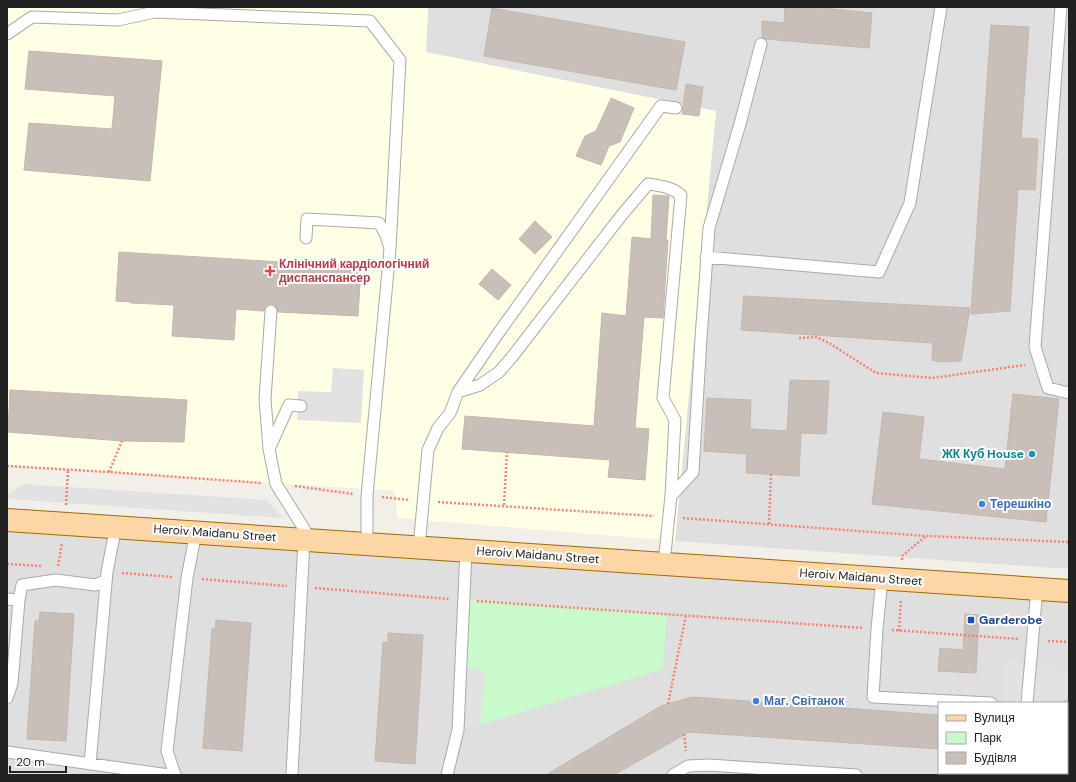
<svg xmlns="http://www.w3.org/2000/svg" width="1076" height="782" font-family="'DM Sans',sans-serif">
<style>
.residential{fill:#e0dfdf;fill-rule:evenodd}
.education{fill:#ffffe5}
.park{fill:#c8facc}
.parking{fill:#e2e2e2}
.building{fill:#c7bfb8;stroke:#c4b6ab}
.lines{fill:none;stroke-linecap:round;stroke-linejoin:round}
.service-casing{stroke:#a9a9a9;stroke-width:13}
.primary-casing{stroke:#a06b00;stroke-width:24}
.path{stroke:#fa8072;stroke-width:2.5;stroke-dasharray:2 2;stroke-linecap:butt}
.service{stroke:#fff;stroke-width:11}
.primary{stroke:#fcd6a4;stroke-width:22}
.health-dot{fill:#e0444e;stroke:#fff;stroke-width:1.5}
.culture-dot{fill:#0f9aa8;stroke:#fff;stroke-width:1.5}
.shop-dot{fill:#3f7fe0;stroke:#fff;stroke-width:1.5}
.transit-dot{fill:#1a4fb4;stroke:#fff;stroke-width:1.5}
.labels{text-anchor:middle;stroke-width:4;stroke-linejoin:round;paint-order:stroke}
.health-label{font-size:12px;font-weight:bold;fill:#be3a42;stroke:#fff;text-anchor:start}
.culture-label{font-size:12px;font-weight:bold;fill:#0d838f;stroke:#fff;text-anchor:end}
.shop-label{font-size:12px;font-weight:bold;fill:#366cbe;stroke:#fff;text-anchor:start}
.street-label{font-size:12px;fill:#222;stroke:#fff}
.transit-label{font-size:12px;font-weight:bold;fill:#164399;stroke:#fff;text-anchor:start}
</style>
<rect width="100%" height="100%" fill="#f2efe9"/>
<path class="residential" d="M428 7H1069V569L675 541 716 111 426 52Z
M7 521 1069 591V775H7ZM939 703H1067V773H939Z"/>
<path class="education" d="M7 7H428L426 52 716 111 675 541 397 518 395 491 7 465Z"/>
<path class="park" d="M469 600 667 614 663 669 480 725 485 670 465 667Z"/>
<path class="parking" d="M333 368 364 370 361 423 297 420 298 391 331 392Z
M23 484 267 500 283 518 7 499V495Z
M1017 660 1031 669 1069 672V719H1067V703H1004L1006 662Z
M465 667 485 670 480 725 458 730Z"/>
<path class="building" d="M785 7H813L872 13 869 48 765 39 762 37V21L784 23Z
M492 8 685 42 676 90 484 56Z
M991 25 1029 27 1021 138 1038 139 1035 190 1018 189 1010 311 971 314Z
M29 51 162 61 150 181 24 170 29 123 112 129 115 96 25 89Z
M686 84 703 87 699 116 682 114Z
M611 98 634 108 620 142 609 146 601 165 576 156 585 136 596 131Z
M653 195 669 196 666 240H668L663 318 644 317 635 428 649 429 645 480 608 477 610 460 462 449 465 416 594 426 602 313 626 316 632 237 651 239Z
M535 221 552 237 535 254 519 239Z
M119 252 361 267 358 316 278 312 275 305 271 304 265 307 264 311 236 309 234 340 172 336 174 305 131 303V302L116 301Z
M492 269 511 285 498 300 479 284Z
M744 296 970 308 961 361 941 362 932 360 933 343 741 330Z
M790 380 829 381 826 434 801 433 799 476 746 473 747 454 704 451 707 398 751 400 750 429 787 431Z
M10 390 187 400 184 442 122 441 8 432Z
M1013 394 1059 399 1046 522 872 504 883 412 924 417 919 459 1005 469Z
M40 612 74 614 66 741 27 739 35 621H39Z
M965 614 979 615 976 673 938 671 940 648 963 650Z
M216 620 251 623 242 751 203 748 212 629H215Z
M388 633 423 635 415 764 375 761 383 642 388 643Z
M692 697 939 715V749L689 732 614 775H546L661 706Z"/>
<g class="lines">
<defs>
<path id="service" d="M1061 7 1035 347 1048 388 1069 393
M7 34 32 17 118 20 155 12 370 21 400 60 390 249
M306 238 307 219 379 223 386 235 390 249 367 496V543
M706 257 879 272 910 203 941 7
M458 392 480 385 499 372 512 357 621 216 648 184C661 186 671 187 681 195L663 398 675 420 671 496 664 563
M301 406 289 405 269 449 276 484 311 540
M269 449 265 399 271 311
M671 496 693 472 701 338 709 228 740 124 761 44
M419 547 428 450 438 428 450 413 458 392 497 335 661 106 676 108
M882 578 877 629 873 697 991 703
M7 599 19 600
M7 683H12L19 600 22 585 56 580 95 585 106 581
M7 698 12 683
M1027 703 1037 589
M1067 707H1069
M7 752 169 775
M90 764 107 572 116 526
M175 775 167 751 187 578 196 532
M292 775 304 540
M447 775 458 730 466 550
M673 775 688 766 709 765 856 775"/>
<path id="primary" d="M7 520 1069 591"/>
</defs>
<use href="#service" class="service-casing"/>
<use href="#primary" class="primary-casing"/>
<path class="path" d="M799 338 816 337 829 343 876 373 932 378 1025 365
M7 466 109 472 262 483
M109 472 122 441
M295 486 353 494
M382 497 409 500
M438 502 654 516
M66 505 68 470
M504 505 507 452
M683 518 926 536 1069 542
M769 524 771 474
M902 560V556L926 536
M7 564 41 566
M58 566 62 543
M122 573 173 577
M202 579 287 586
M315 588 450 599
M477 601 863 628
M892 630 1019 639
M899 631 901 599
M1048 641 1069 642
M668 704 686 615
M684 734 686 751"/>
<use href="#service" class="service"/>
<use href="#primary" class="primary"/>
</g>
<path class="health-dot" d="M268 265h4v4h4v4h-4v4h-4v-4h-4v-4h4z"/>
<circle class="culture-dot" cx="1032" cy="454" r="4"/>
<g class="shop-dot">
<circle cx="982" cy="504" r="4"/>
<circle cx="756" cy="701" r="4"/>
</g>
<rect class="transit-dot" x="967" y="616" width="8" height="8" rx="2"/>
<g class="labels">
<g class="health-label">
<text x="279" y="268">Клінічний кардіологічний<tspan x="279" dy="14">диспанспансер</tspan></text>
</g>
<g class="culture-label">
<text x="1024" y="458">ЖК Куб House</text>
</g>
<g class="shop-label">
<text x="990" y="508">Терешкіно</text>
<text x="764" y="705">Маг. Світанок</text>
</g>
<g class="street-label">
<text transform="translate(215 533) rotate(4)" y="4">Heroiv Maidanu Street</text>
<text transform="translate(538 555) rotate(4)" y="4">Heroiv Maidanu Street</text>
<text transform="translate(861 577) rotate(4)" y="4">Heroiv Maidanu Street</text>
</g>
<g class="transit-label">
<text x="979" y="624">Garderobe</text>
</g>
</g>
<rect width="1076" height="782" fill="none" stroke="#222222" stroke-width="16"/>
<rect x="938" y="702" width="130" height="72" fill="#ffffff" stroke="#a7a7a7"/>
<rect x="946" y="715" width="20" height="6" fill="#fcd6a4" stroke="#a7a7a7"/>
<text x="974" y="722" font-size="12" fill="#222222">Вулиця</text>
<rect x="946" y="732" width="20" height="12" fill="#c8facc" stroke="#a7a7a7"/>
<text x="974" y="742" font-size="12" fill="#222222">Парк</text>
<rect x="946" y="752" width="20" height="12" fill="#c7bfb8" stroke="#a7a7a7"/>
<text x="974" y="762" font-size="12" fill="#222222">Будівля</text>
<path d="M10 766v6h56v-6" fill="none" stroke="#222222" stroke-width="2"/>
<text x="16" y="766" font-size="12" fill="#222222" stroke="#ffffff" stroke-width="3" paint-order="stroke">20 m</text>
</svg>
